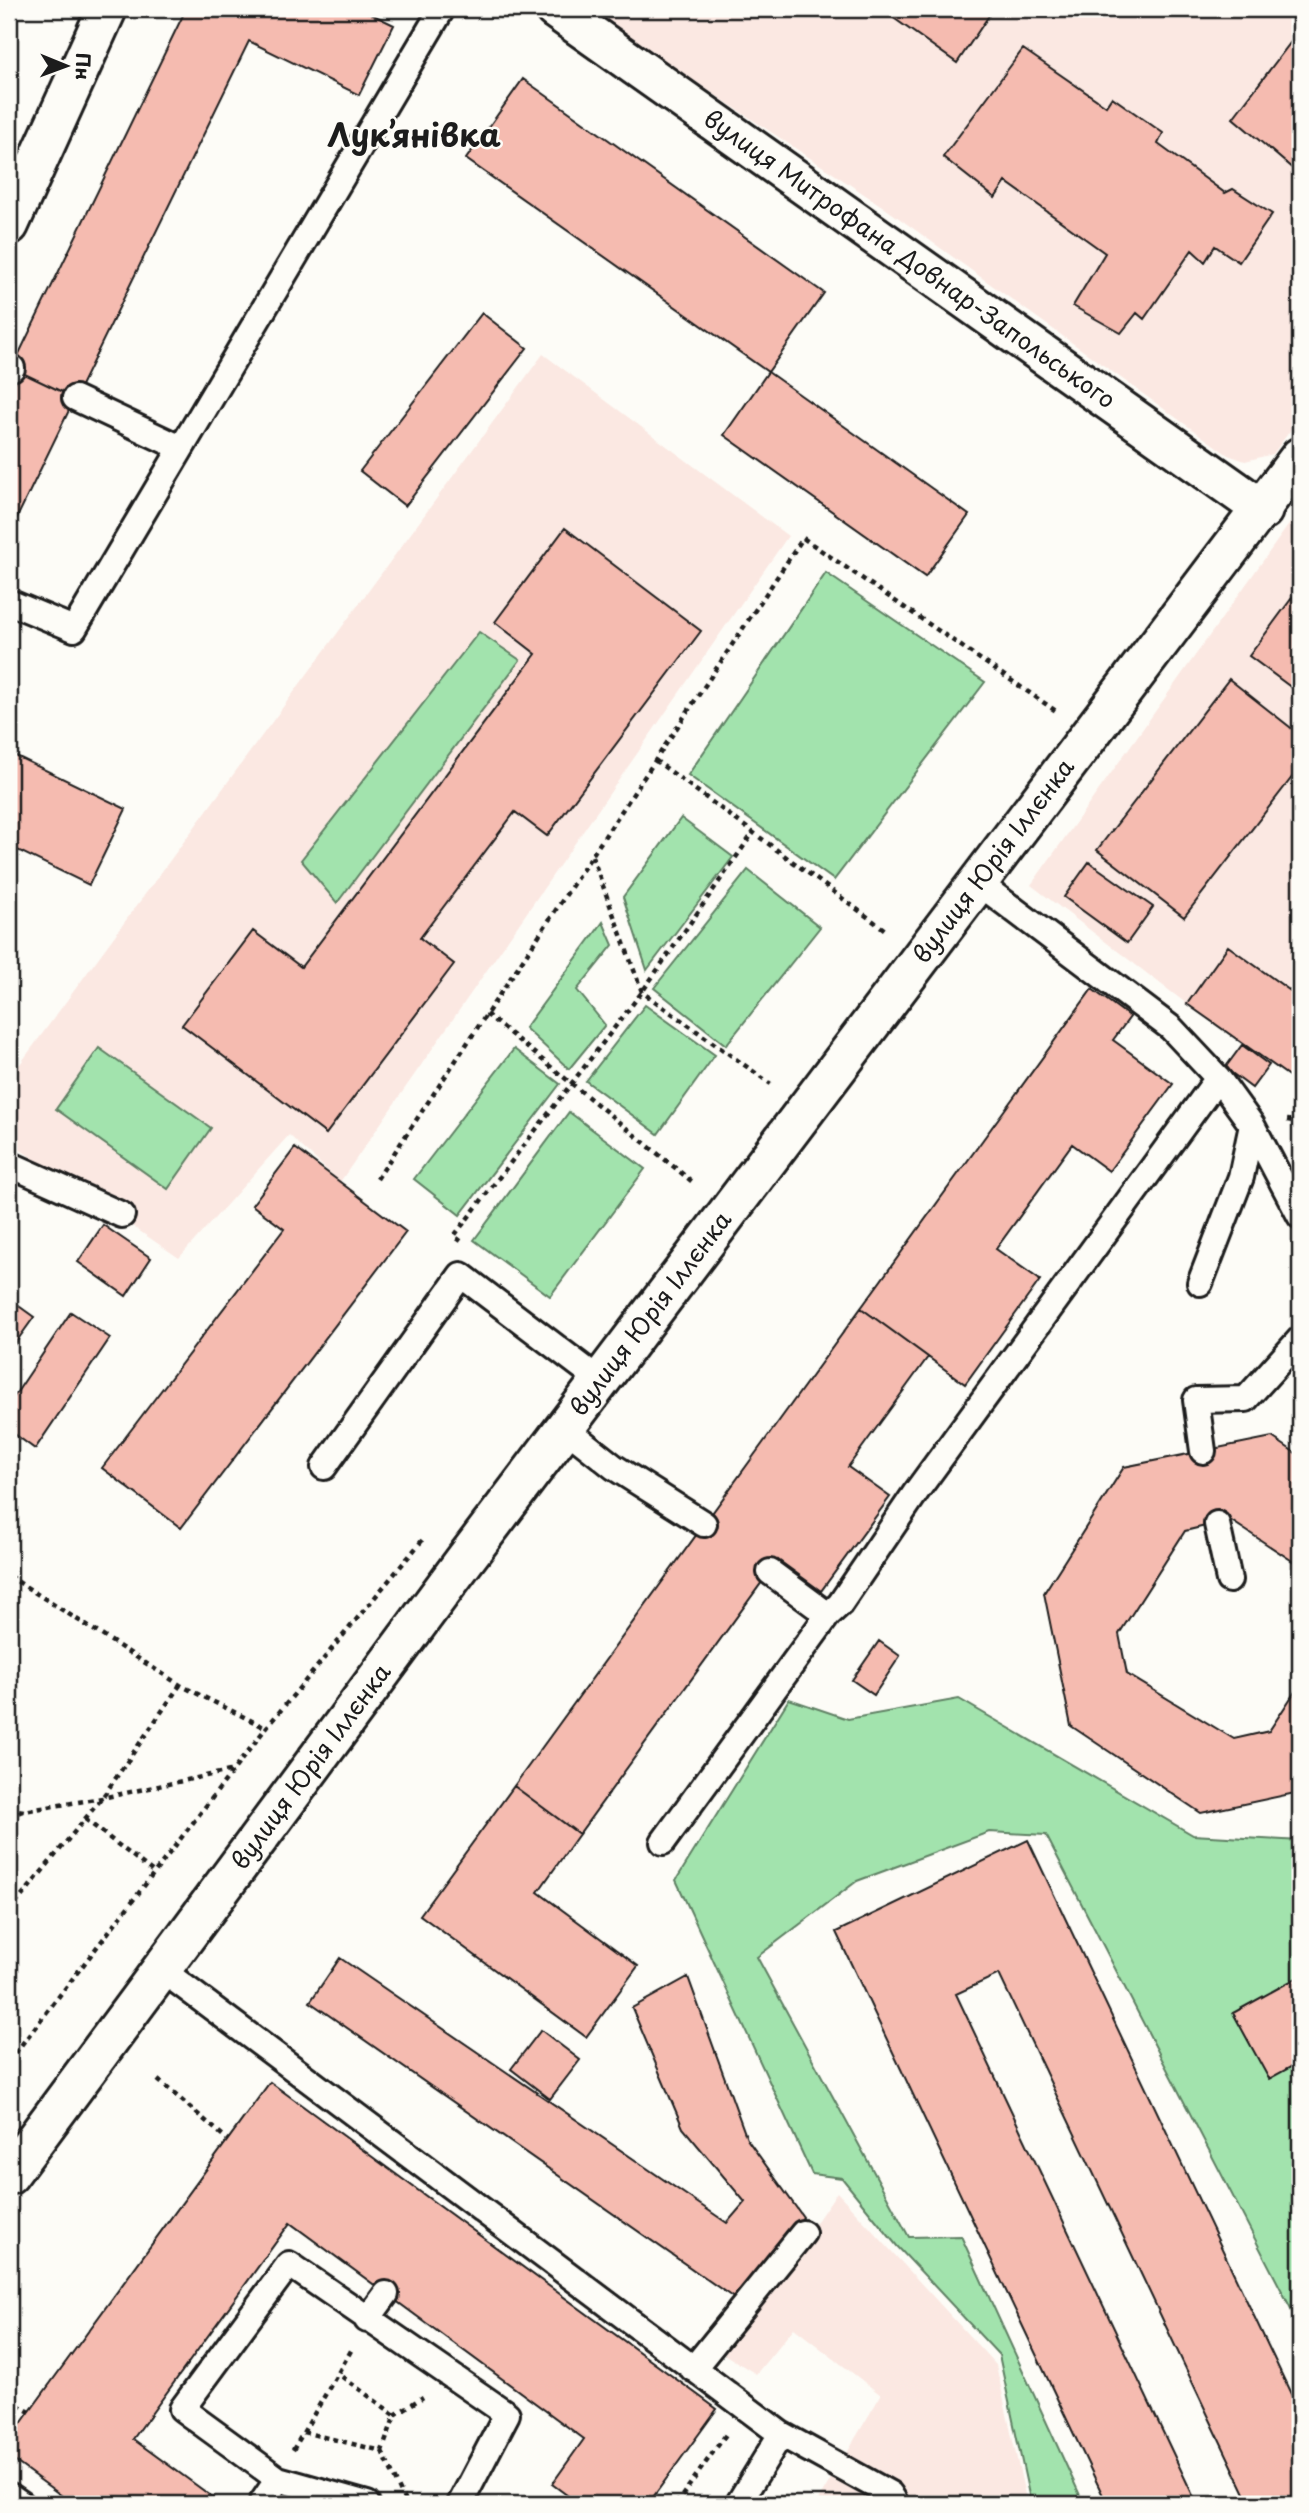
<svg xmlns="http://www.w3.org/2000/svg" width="1309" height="2513" font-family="'Playpen Sans',sans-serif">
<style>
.built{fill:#fbe8e2}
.green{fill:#a2e3ad;stroke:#5f8064;stroke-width:2}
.building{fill:#f5bbb0;stroke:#1c1c1c;stroke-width:2}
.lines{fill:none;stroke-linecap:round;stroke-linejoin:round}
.service-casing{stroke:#1c1c1c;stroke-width:30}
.minor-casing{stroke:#1c1c1c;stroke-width:44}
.tertiary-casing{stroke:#1c1c1c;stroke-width:44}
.secondary-casing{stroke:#1c1c1c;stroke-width:44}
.path{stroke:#1c1c1c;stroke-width:4.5;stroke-dasharray:5 5;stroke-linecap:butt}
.service{stroke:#fdfcf7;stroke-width:24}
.minor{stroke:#fdfcf7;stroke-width:38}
.tertiary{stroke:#fdfcf7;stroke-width:38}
.secondary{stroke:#fdfcf7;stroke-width:38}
.labels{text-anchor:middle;stroke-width:5;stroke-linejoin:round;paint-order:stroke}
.street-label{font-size:24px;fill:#1c1c1c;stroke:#fdfcf7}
.district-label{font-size:32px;font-weight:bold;fill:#1c1c1c;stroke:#fdfcf7}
</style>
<rect width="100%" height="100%" fill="#fdfcf7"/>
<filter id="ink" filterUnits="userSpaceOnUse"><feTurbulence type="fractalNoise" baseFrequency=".0143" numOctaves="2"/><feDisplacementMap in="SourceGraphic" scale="14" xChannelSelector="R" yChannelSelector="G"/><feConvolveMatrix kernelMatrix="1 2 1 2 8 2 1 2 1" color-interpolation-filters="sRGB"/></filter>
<g filter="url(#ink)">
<path class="built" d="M586 9H1300V417L1273 454 1245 461 1228 455 882 206Z
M543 354 788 536 340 1182 289 1135 179 1258 9 1142V1079Z
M1300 509V1084L1187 1004 1031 885Z
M837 2192 996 2365 1027 2504H816L881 2395 794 2328 756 2374 719 2351 789 2262Z"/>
<path class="green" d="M826 573 985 682 834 880 688 775Z
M479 632 520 660 337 903 301 860Z
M681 818 733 857 647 970 623 897Z
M748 870 820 927 726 1045 654 988Z
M603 922 613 945 577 990 605 1025 569 1069 525 1028Z
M645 1005 715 1055 658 1134 586 1081Z
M99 1048 211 1128 168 1189 56 1109Z
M514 1049 560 1084 460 1215 414 1179Z
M569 1112 645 1169 550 1296 474 1240Z
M789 1699 848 1719 959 1699 1193 1835 1300 1841V2326L1046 1835 989 1832 857 1881 757 1957 909 2237 961 2236 1084 2504H1031L999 2355 897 2246 842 2178 812 2174 676 1880Z"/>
<path class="building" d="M186 9H361L394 25 359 95 249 41 75 398 12 368Z
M881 9H983L990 14 957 63Z
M1300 30V175L1233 118Z
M1023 49 1106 106 1112 97 1163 133 1158 144 1225 193 1233 189 1272 214 1239 262 1215 246 1205 262 1192 250 1144 319 1137 313 1121 333 1073 306 1105 253 1006 182 995 198 943 157Z
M523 79 824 293 768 372 466 159Z
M482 313 527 348 405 506 360 471Z
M12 368 75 398 9 534V373Z
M768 372 969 515 925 577 724 435Z
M565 528 701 631 547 836 515 812 420 938 454 964 326 1134 182 1025 253 931 301 967 536 654 495 622Z
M1300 587V694L1249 656Z
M1229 679 1300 735V767L1184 917 1097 850Z
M10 753 126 809 89 885 9 846Z
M1089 862 1153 907 1127 943 1064 897Z
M1228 946 1300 998V1084L1187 1004Z
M1092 989 1130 1017 1113 1040 1173 1084 1109 1171 1072 1144 996 1249 1040 1280 965 1384 861 1308Z
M1242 1045 1269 1065 1252 1088 1225 1068Z
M295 1148 406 1232 181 1528 102 1468 284 1229 252 1205Z
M103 1225 151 1258 126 1296 78 1262Z
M9 1299 34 1317 9 1352Z
M861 1308 928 1357 848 1467 890 1497 821 1591 778 1560 579 1834 514 1786Z
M71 1312 110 1338 35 1449 9 1430V1404Z
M1272 1437 1300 1456V1566L1230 1520 1185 1531 1119 1634 1127 1674 1234 1739 1269 1731 1300 1684V1792L1201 1813 1071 1726 1044 1593 1124 1467Z
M879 1641 900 1656 874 1695 852 1680Z
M9 1660H12L9 1692Z
M514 1786 579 1834 538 1892 638 1966 586 2037 420 1915Z
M1028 1840 1300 2413V2504H1250L999 1974 956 1994 1197 2504H1107L836 1932Z
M340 1958 727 2223 745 2202 683 2128 632 2008 688 1977 747 2139 803 2217 738 2301 310 2002Z
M1300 1976V2062L1269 2079 1233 2013Z
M541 2030 580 2060 550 2099 511 2069Z
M270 2082 717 2409 648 2504H579L552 2484 584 2439 290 2223 133 2439 222 2504H73L9 2457V2440Z"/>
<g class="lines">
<defs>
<path id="service" d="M9 366 12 368
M75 398 181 448
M9 602 74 629 442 9
M980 884 1171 1028 1218 1078 1252 1125 1300 1216
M9 1164 122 1215
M1200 1283 1241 1177 1252 1125
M566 1429 614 1467 704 1524
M1203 1451 1196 1400 1246 1399 1300 1339
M324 1467 461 1275 602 1382
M1217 1524 1229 1580
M770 1572 828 1615
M663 1842 828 1615 840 1604 916 1492 1218 1078
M162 1970 781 2434 738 2504
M367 2320 386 2294
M693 2369 803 2233
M781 2434 890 2494 896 2504
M278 2479 367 2504
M9 2495 22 2504
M261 2504 278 2479 182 2409 289 2264 507 2414 460 2504"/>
<path id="minor" d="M9 225 107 9"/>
<g id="tertiary">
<path id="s1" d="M555 9 1263 510"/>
</g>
<g id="secondary">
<path id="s2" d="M9 2175 464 1561 1300 457"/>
</g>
</defs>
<use href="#service" class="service-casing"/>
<use href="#minor" class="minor-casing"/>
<use href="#tertiary" class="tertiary-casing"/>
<use href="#secondary" class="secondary-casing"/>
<path class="path" d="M655 760 888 932
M592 856 642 992 771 1084
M486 1014 695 1184
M1287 1120 1300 1122
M377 1179 803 538 1056 711
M461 1241 454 1236 642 992 753 833
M9 1576 180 1685 266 1728
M9 1809 24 1811 102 1798 234 1770
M9 1816 23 1811
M85 1819 152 1871
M9 1912 102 1798 180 1685
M9 2061 266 1728 425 1537
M158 2080 228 2140
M9 2400 30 2412
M395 2415 423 2397
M303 2432 382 2451 395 2415 338 2374
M293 2450 352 2349
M382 2451 406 2504
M676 2504 727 2433"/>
<use href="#service" class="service"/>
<use href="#minor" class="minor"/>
<use href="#tertiary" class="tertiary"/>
<use href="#secondary" class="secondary"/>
</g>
</g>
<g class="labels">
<g class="street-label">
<text dy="8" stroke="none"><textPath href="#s1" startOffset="434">вулиця Митрофана Довнар-Запольського</textPath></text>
<text dy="8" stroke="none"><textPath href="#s2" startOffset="1642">вулиця Юрія Іллєнка</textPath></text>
<text dy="8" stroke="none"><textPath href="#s2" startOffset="1074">вулиця Юрія Іллєнка</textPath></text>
<text dy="8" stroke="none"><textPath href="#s2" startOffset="508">вулиця Юрія Іллєнка</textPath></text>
</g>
<g class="district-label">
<text x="414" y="147">Лукʼянівка</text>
</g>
</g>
<rect width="1309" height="2513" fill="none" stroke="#fdfcf7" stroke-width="35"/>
<rect x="18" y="18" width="1274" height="2478" fill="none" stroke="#1c1c1c" stroke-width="2.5" filter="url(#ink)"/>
<g transform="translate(66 66) rotate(91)" stroke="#fdfcf7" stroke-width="5" paint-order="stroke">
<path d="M0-5L12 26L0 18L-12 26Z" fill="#1c1c1c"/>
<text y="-10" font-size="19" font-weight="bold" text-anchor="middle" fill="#1c1c1c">Пн</text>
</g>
</svg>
